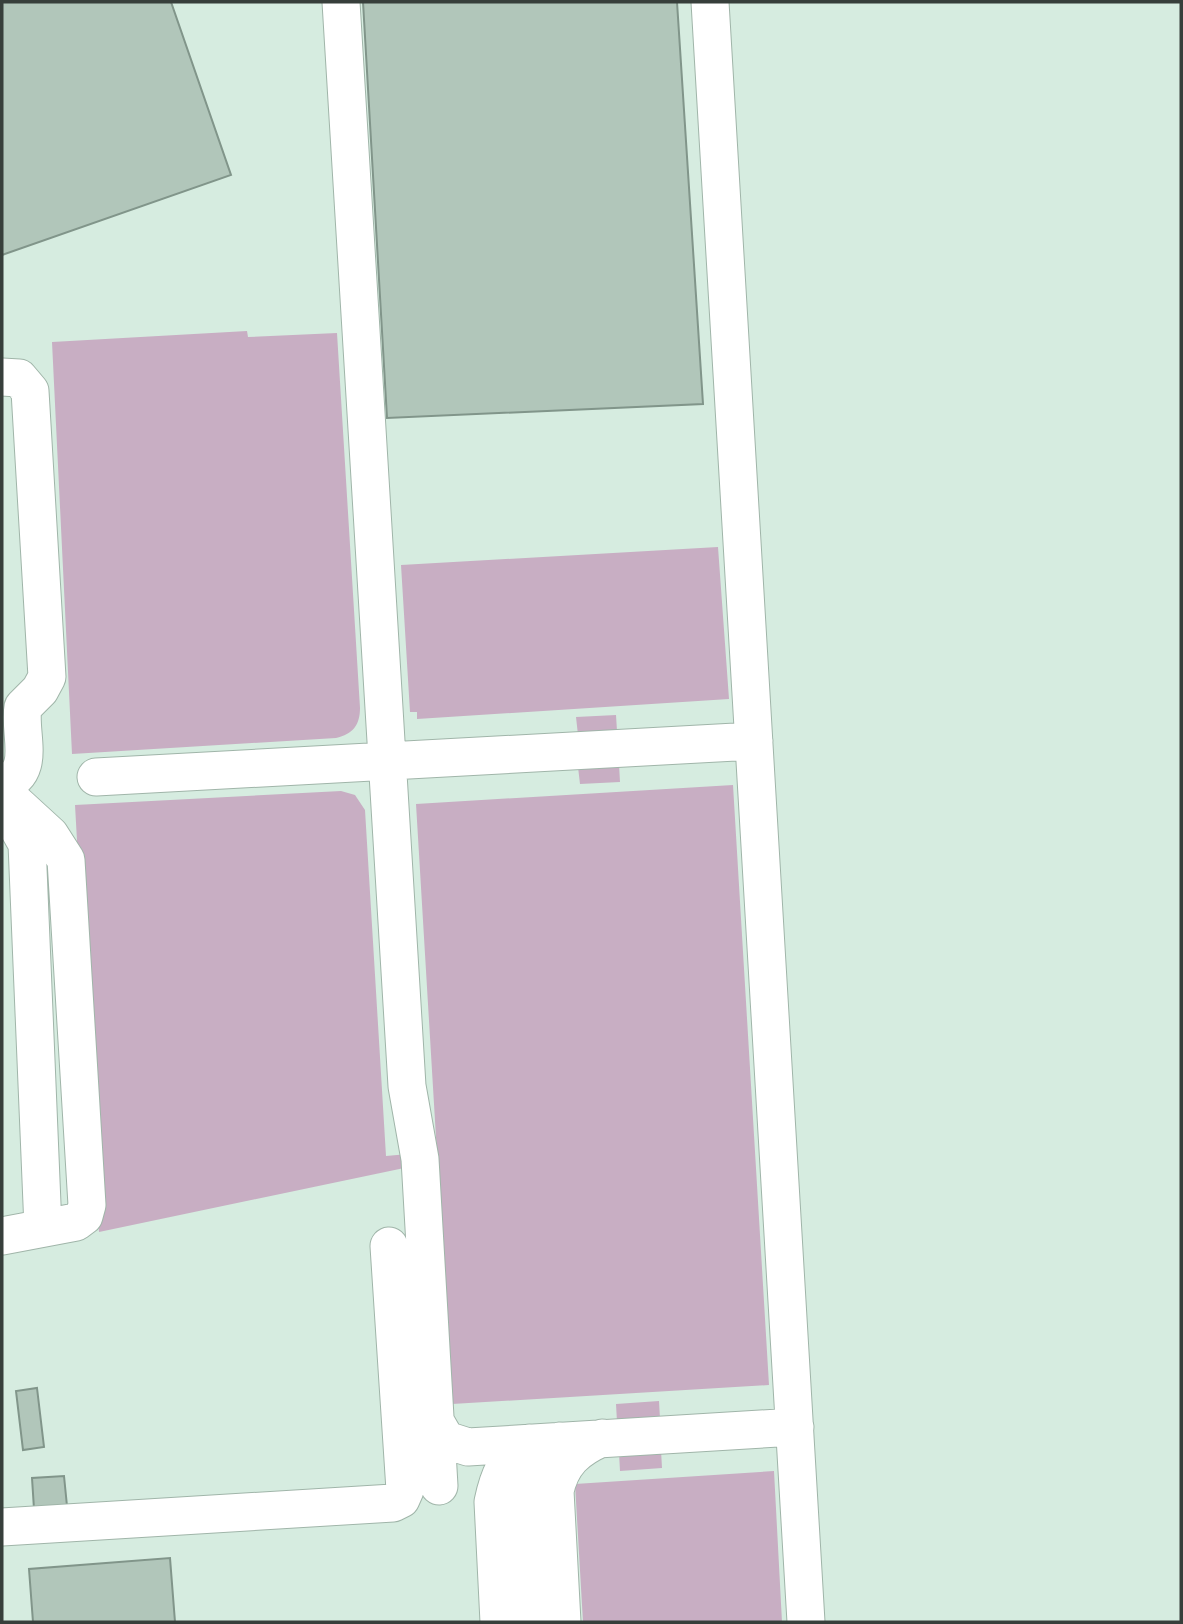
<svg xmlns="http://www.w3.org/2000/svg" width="1183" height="1624" font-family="'Crimson Pro',serif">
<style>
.green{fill:#c8aec3}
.building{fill:#b1c6ba;stroke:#81958a;stroke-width:2}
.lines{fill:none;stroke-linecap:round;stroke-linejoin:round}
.minor-casing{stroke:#a0b5a9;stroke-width:39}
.minor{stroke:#fff;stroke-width:37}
</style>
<rect width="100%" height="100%" fill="#d6ece0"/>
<path class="green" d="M247 331 248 337 337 333 360 708C360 725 353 734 336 738L72 754 52 342Z
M718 547 729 699 417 719V712H410L401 565Z
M616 715 617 731 578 735 576 717Z
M619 764 620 782 580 784 578 767Z
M733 785 769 1385 452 1404 416 804Z
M341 791 355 795 365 810 386 1156 408 1154 409 1167 99 1232 75 805Z
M659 1401 660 1419 617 1422 616 1404Z
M661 1450 662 1468 620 1471 619 1453Z
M774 1471 782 1622H583L575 1484Z"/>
<path class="building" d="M2 2H171L231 175 2 255Z
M363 2H677L703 404 387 418Z
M37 1388 44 1447 23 1450 16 1391Z
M64 1476 67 1506 34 1509 32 1478Z
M170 1558 175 1622H33L29 1569Z"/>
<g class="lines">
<defs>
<path id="minor" d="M341 2 407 1086 420 1159 439 1486
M710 2 806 1622
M2 377 19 378 30 391 47 677 40 690 23 707C18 733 38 774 2 783
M96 777 754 741
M2 791 50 835 66 860 87 1205 84 1216 76 1222 2 1236
M2 813 18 828 27 844 43 1228
M435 1421 446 1440 468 1447 795 1427
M2 1527 393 1503 401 1499 405 1490 389 1246
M499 1622 493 1502C498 1478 506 1456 529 1443
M527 1622C526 1587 516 1511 525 1481 530 1463 544 1449 560 1441
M562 1622 555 1491C561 1463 576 1449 602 1438"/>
</defs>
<use href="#minor" class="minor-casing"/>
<use href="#minor" class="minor"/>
</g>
<rect width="1183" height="1624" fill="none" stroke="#373f3b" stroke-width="7"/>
</svg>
